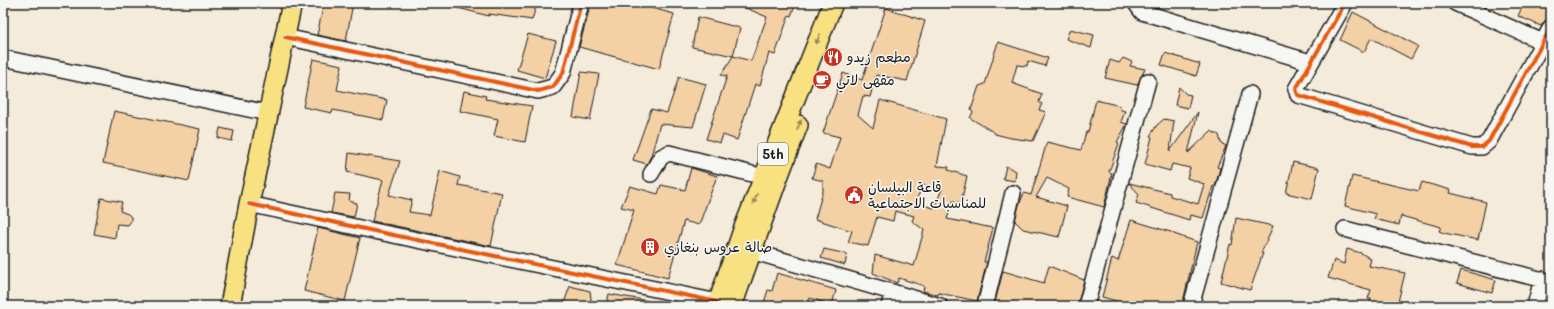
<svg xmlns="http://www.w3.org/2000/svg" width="1554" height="309" font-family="Mali,'Playpen Sans Arabic',sans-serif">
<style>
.building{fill:#f4d0a5;stroke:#1c1c1c;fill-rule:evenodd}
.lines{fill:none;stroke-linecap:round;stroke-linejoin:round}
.minor-casing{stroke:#1c1c1c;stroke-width:18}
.major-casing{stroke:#1c1c1c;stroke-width:22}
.minor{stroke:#f6f6f2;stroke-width:15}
.major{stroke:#f8e181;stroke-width:19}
.cycleway-casing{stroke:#f6f6f2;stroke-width:6}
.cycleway{stroke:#e8590c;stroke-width:4}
.oneway{fill:#958854}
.labels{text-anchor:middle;stroke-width:3;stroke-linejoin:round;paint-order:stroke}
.shield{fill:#f6f6f2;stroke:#5d5d5c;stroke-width:1}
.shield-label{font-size:13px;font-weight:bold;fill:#1c1c1c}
.poi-label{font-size:14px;fill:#1c1c1c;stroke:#f6f6f2;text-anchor:start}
</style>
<rect width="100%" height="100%" fill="#f5ebdb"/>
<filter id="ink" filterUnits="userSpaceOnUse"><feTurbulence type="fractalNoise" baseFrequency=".025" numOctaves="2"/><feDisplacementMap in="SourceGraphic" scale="8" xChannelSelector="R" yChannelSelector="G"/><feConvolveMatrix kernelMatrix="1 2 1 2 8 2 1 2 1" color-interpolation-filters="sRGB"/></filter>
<g filter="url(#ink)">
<path class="building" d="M324 3H353L346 41 317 35Z
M451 3H537L532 20 489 14V16L450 6Z
M591 3H633L674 14 659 69 579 47Z
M734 3H796L791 16 789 15 775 55 769 53 760 86 755 84 737 140 723 135 720 143 706 139 727 76 721 75 733 56 751 61 767 17Z
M1524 3H1551L1550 18 1546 20 1541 26 1518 16Z
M886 8 925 21 907 81 876 75 870 97 863 96 858 115 873 128 880 100 946 119 937 166 949 167 948 170 967 176 961 203 953 201 947 219 993 228 984 262H987L977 301 939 293 938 295 923 291 924 286 899 278 897 283 873 273 875 255 914 266 924 230 912 221 914 216 895 211 893 221 877 217 868 246 848 242 852 231 815 219 823 191V181L812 178 816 164 830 169 840 137 823 133 843 73 862 80ZM923 185 942 189 934 208 915 203Z
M1353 12 1418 46 1411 59 1371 38 1364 52 1340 40Z
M698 17 740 28 733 56 692 47Z
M1070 29 1094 35 1091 48 1066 39Z
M528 34 556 41 545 78 517 70Z
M998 42 1048 58 1045 66 1028 61 1027 66 1017 65 1012 83 1042 94 1039 102 1042 104 1039 110 1046 112 1033 141 1011 138 995 134V133L970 118 973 112 971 110 979 86 985 84Z
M1165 53 1200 64 1196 76 1161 65Z
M1123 58 1132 62 1130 66 1145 69 1137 85 1105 78 1110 60 1119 63Z
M313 59 342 65 337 90 387 100 383 120 333 110 332 113 303 107Z
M581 72 599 74 590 120 573 117Z
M679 77 706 84 693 127 660 124 651 156 647 164 633 160 651 109 667 113Z
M1179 87 1186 94 1191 95 1188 108 1175 105Z
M464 91 486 96 485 99 532 106 525 142 494 136 498 119 460 111Z
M1096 100 1120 106 1121 110 1125 111 1121 122 1127 124 1117 142 1119 143 1109 172 1112 173 1104 207 1067 197 1069 189 1047 178 1036 197 1067 206 1059 237 1023 229 1015 221 1019 205 1024 193 1031 195 1047 142 1081 150 1086 132H1088Z
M114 111 200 129 189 181 103 163Z
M1198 112 1188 153 1211 131 1219 135 1221 143 1226 146 1217 167 1220 168 1215 187 1213 186 1203 218 1190 215 1189 220 1136 203 1139 194 1129 183 1170 193V196L1198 204 1204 184 1187 178 1190 168 1172 164 1170 171 1145 164 1152 137 1150 136 1157 125 1164 119 1174 121 1170 151Z
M220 128 234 131 232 141 218 138Z
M349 153 400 161 389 195 412 200 409 212 430 215 440 171 460 177 458 185 502 193 491 246 372 221 383 180 347 172Z
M1293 162 1319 168 1312 199 1286 193Z
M1006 166 1016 171 1015 181 1003 179Z
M691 168 717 176 699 225 684 221 668 278 617 265 634 210 621 207 630 186 658 194 661 185 685 190Z
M1352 176 1419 191 1422 182 1451 190 1450 193 1486 202 1478 240 1444 233 1439 231 1441 227 1401 216 1399 225 1374 219 1376 214 1345 206Z
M335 193 350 194 349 201 357 203 354 217 331 213Z
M101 198 122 202 120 211 128 214 131 217V221L128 225 117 224 115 238 94 234Z
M1236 218 1273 226 1261 253H1263L1250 290 1221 282 1230 244 1232 245Z
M1131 220 1174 233V234L1197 242 1182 306H1149L1139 303V306H1135L1102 297 1112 258 1118 261Z
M318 228 360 238 345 301 304 291Z
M824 249 847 254 845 265 821 258Z
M1347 249 1361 253 1371 259 1369 266 1405 273 1397 306H1369L1371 299H1368L1371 290 1328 278 1334 260 1344 264Z
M1049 266 1084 280 1077 306H994L1003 271 1044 283Z
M1461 270 1496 280 1492 293 1457 283Z
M777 273 836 290 832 305 810 298 807 306H763L768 290 772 291Z
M570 286 590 291 592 306H563Z
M609 294 649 301V306H606Z"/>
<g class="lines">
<defs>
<path id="minor" d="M1137 3V5L1142 12 1310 62
M1345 3 1296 89 1298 95 1472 147H1482L1489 141 1551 27
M1455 3 1543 42
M285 37 538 91 553 87 563 73 581 3
M3 58 268 113
M651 174 661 157 669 153 764 177
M249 204 374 231 718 302
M1345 229 1551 282
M751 251 940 306
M889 306 893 292
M985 306 1013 193
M1086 306 1148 81
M1191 306 1250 94
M1535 306 1542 279"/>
<path id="major" d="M230 306 249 204 292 3
M717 306 743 230 833 3
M732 306 777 180 798 125"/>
</defs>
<use href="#minor" class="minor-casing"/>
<use href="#major" class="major-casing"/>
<use href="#minor" class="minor"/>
<use href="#major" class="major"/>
<defs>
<path id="cycleway" d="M1345 3 1296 89 1298 95 1472 147H1482L1489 141 1551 27
M285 37 538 91 553 87 563 73 581 3
M249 204 374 231 718 302"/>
</defs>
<use href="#cycleway" class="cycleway-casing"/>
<use href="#cycleway" class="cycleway"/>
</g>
<defs><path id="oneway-solid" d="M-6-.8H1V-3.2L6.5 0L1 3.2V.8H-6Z"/></defs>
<g class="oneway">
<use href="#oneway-solid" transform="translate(818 39) rotate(112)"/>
<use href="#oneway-solid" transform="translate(799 125) rotate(-69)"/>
<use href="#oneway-solid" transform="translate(755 199) rotate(111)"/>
</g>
</g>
<defs>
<symbol id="restaurant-disc" viewBox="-11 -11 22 22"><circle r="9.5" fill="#c8321e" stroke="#f6f6f2"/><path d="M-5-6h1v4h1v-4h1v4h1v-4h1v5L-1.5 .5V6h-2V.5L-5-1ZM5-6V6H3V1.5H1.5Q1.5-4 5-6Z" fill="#fff"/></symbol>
<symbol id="cafe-disc" viewBox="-11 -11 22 22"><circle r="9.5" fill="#c8321e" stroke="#f6f6f2"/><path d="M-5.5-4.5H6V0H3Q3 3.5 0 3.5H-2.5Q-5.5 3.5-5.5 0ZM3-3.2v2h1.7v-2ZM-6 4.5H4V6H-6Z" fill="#fff"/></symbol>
<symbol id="civic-disc" viewBox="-11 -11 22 22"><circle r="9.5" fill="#c8321e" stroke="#f6f6f2"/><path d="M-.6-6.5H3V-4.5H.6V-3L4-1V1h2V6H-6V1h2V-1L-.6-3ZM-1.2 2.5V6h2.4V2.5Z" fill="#fff"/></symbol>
<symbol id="building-disc" viewBox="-11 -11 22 22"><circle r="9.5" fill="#c8321e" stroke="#f6f6f2"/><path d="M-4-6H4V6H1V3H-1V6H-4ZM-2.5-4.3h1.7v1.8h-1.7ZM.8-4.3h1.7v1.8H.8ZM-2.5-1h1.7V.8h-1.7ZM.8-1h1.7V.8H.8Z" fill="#fff"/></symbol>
</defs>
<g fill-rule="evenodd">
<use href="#restaurant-disc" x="822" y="46" width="22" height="22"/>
<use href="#cafe-disc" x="811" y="69" width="22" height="22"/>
<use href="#civic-disc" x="843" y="184" width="22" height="22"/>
<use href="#building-disc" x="639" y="236" width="22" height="22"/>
</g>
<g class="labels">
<rect class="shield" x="758" y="143" width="30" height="22" rx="3"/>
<g class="shield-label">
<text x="773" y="159">5th</text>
</g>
<g class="poi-label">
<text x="847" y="62">مطعم زيدو</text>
<text x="836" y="85">مقهى لاتي</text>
<text x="868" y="192">قاعة البيلسان<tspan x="868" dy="16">للمناسبات الاجتماعية</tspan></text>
<text x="664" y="252">صالة عروس بنغازي</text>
</g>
</g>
<rect width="1554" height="309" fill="none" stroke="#f6f6f2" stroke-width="16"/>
<rect x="8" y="8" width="1538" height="293" fill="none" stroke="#1c1c1c" stroke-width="1.5" filter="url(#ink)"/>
</svg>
